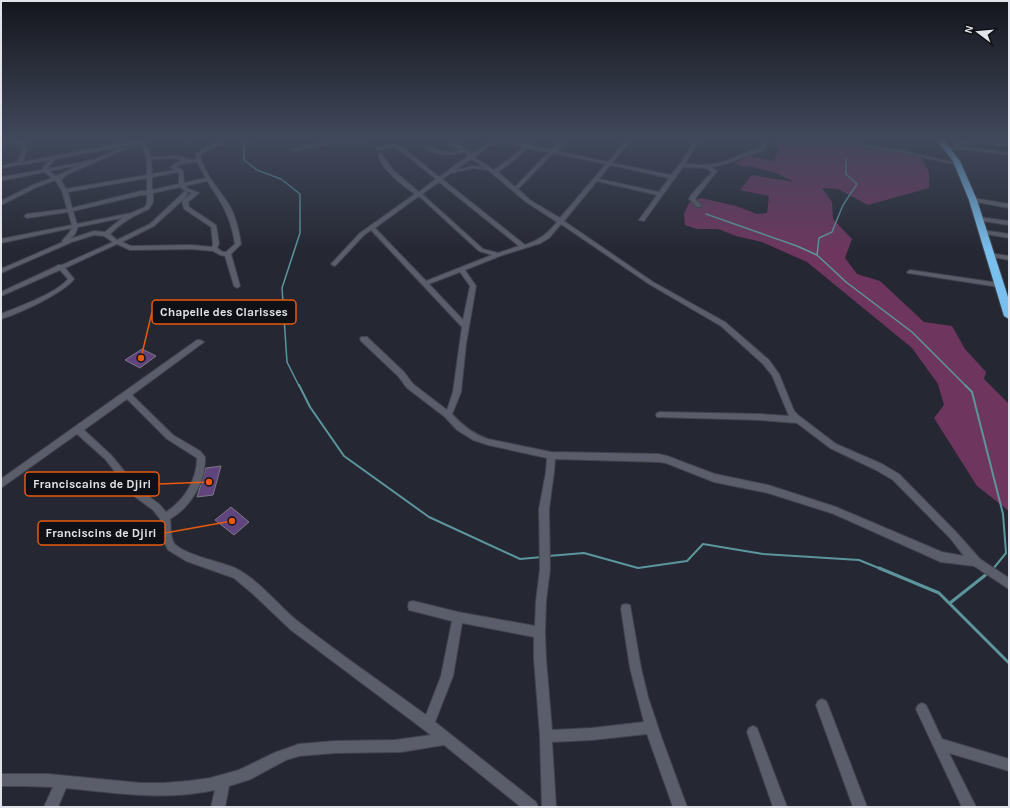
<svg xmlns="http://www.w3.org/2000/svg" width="1010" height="808" font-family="Karla,sans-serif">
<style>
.forest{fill:#6e365e}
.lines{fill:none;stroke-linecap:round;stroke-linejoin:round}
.stream-far2{stroke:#5c969d;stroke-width:1.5}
.stream-far1{stroke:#5c969d;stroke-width:2}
.stream{stroke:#5c969d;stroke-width:3}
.building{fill:#5f447d;stroke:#7f7986}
.street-casing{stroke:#41444c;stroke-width:2}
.highway-casing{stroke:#41444c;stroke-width:2}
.street{fill:#5a5e6a;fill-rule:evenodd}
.highway{fill:#79c0ee;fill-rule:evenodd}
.leader{fill:none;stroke:#e8590c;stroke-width:1.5}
.callout-dot{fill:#e8590c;stroke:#101116;stroke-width:1.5}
.callout{fill:#101116;stroke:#e8590c;stroke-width:1.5}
.callout-label{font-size:12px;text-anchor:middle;font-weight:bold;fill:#e2e4eb}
</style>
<rect width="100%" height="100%" fill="#252833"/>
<path class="forest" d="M772 139H844L850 140 859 147 877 150H906L921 158 929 172V188L868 205 838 189 822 188 832 202 833 219 852 239 845 258 857 274 880 281 924 322 952 326 965 349 986 372 984 379 1009 404V511L977 486 934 418 944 405 938 384 912 348 807 262 762 242 736 236 718 229H697L685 225 684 214 689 203 701 198 736 206 757 214 767 213 769 196 740 190 752 175 795 182 773 172 750 166 744 167 734 163 750 156 774 161 779 149Z"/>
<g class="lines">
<path class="stream-far2" d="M244 139V160L257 170 281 179 300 194V233L282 288 287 362 299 386
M706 214 797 246 817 255 846 282 912 332 966 386
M817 255 819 238 832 232 843 205 857 184 846 174V159"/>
<path class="stream-far1" d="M299 385 310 407 344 456 429 517 520 559 542 557
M965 385 972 392 1003 514 1006 553 993 569
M548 556 584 553 638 568 687 561 703 544 763 554 859 560 881 569"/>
<path class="stream" d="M879 568 939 593 1009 663
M950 603 988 573"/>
</g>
<path class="building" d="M142 349 156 356 140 368 125 360Z
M221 466 213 495 197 497 206 468Z
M231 507 249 522 234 535 215 520Z"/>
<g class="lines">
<defs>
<path id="street" d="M25 139H34L22 142 26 143 27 149 23 162 143 139H148L145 141 151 157 175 156 188 158 187 160 196 159V154L207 146 223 142V144L211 148 200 155C204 174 219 189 229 205 236 216 239 231 241 244L231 254 240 286 237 288 234 286 225 256 220 255 213 251 191 249 130 250 117 244 65 268 74 279C64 293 18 314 1 319V314C18 307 57 293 68 279L60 270 1 296V292L57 266 58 265H62L113 242 104 236 94 235 72 242 1 273V269L63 242 62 241 69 233 72 228 1 243V239L72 225 68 212 27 218 24 216 27 214 67 209 62 191 55 180 37 187 1 205V201L33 185 52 178 44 172 1 181V177L42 170C44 164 48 163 50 160L1 168V166L18 162V160L23 149 22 145 13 143 1 146V144ZM141 143 147 159V175L66 189 61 180 66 175 126 149V147H124L93 160 47 169C49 164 53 163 55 159ZM175 158 181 160 170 167 175 170 152 174 151 159ZM197 162 206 178 184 183 183 170 176 167 180 164ZM81 165 56 176 49 171ZM179 172V184L152 190V177ZM147 178V191H141L72 208 68 192ZM207 181C222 203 231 217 235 244L226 252H223L217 248 219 244 216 225 189 207 188 202 199 193 189 189 185 186ZM180 187 185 191 192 193 182 201 184 209 211 227 213 244 212 247 191 245 131 246 122 242 154 226 185 198 188 193 185 191 150 224 117 240 110 234C122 222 133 216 149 209L153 202V193ZM141 195H147V202L145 207 131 213 77 224 73 211ZM122 218 105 232 94 231 70 239 75 234 78 227Z
M182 139H187L188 140 186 141Z
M341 139H348L352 141 362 139H369L351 144 346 141H343L294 151 292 150Z
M447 139H451L454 142 467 149 472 154 492 141 494 142H512L525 144 531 139H536L530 145 551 150 562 139H567L556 151 608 162 628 139H632L612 163 671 175 680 164 696 139H700L685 164C697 165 711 166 723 162 736 158 746 151 759 149L765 139H769L763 151C745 155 730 165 711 167L717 171 695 199 701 205V207H697L689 199 691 195 712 172 705 168 683 167 644 221 639 220 657 195 597 181 564 221 653 282 725 322 769 360 779 374 794 411 798 415 836 444 882 464 899 474 956 532 980 559 1009 578V589L974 566 941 562 834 514 768 493 714 482 666 463 659 462 555 459 554 472 549 509 550 569 546 601 545 633 546 659 552 730 592 728 644 722 630 668 621 609 622 605 626 604 630 605 641 668 648 697 661 736 687 807H673L647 734 592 740 552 742 556 807H542L540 736 534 659V637L462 623 453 676 435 722 536 802 538 807H521L444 745 401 752 335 753 299 756 286 760 251 779 229 786 225 807H211L215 790C165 801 116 793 66 788L58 807H44L53 787 24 786H1V774H48L141 783H164L188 781 210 778 239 770 274 753 299 744 335 741 395 740 431 735 291 630 253 594 234 578 186 561 168 550 162 538 160 519 153 510 134 496 105 459 77 434 1 488V479L197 340H200L204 342 132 395 173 435 200 451 205 457C206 482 191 507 170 519 171 526 170 537 174 543 182 554 221 562 235 568 261 581 278 606 300 623 341 655 384 684 426 715L441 676 452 621 409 610 408 606 409 602 413 601 458 612 535 626 536 601 540 569 539 509 546 472 547 458 488 445 473 440 457 430 445 417 407 388 398 376 361 341 360 339 361 337H367L404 372 413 384 447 410 453 392 462 327 371 230 364 235 336 265 334 266 331 264 360 233 415 194C404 187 379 167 378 154H382L393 170 419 192 436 179 398 149 393 147 378 150H376V148L393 145 402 147 439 177 468 156 464 152C451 156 438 156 427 148L429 147C440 151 449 154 461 150L450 144ZM498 144H512L523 147 509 159 494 170 474 157 489 146ZM527 148 549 152 515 187 498 172 513 161ZM553 153 606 164 560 218 530 200 518 189ZM471 159 484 167 473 166 456 170ZM610 165 669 178 659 192 599 179ZM473 168 488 170 526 202 557 222C546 235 541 239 525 245L442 179 451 173ZM439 182 519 246 498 253 483 249 422 194ZM419 196 479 251 492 255 426 281 375 228ZM561 224 649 284 721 326 763 364 772 375 789 416 760 414 660 412 657 413 656 415 657 417 760 420 797 423 830 448 876 470 893 480 950 538 964 556 942 552 836 507 768 485 715 474 667 456 659 454 551 452 488 439C473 434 463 426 452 414L461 392 466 344 476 286 465 270 500 256 541 243 549 238ZM460 272 470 286 463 320 429 284ZM127 399 167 439 197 458C197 480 184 501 166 512L159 504 140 490 111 455 84 430Z
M814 139H825L903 151 960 164 958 165 903 153 816 140Z
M970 139 1009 144V146C989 145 975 139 955 146L953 145 958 142Z
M965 147 1009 153V155L965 149 949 150 947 149 949 148Z
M973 198 1009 204V208L971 201 970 200Z
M978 217 1009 221V225L976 220 975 219Z
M982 230 1009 234V238L980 233V231Z
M989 253 1009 256V260L987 256 986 255Z
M910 270 999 283 1002 285 999 287 908 273 907 272Z
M822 699 826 701 828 705 867 807H853L816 705 818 701Z
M922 703 926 705 942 739 1009 759V771L949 753 976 807H962L916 709 918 705Z
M753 726 757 728 787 807H773L747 732 749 728Z"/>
<path id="highway" d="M936 139H943L960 161 977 200 1009 300V319L1004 316 969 200 953 161Z"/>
</defs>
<use href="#street" class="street-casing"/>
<use href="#highway" class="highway-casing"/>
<use href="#street" class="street"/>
<use href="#highway" class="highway"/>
</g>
<linearGradient id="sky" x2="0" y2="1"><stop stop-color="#14161c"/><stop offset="0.55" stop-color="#40485b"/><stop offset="1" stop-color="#40485b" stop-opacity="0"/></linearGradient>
<rect width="1010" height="252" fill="url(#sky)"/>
<path class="leader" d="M141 358L152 312M209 482L159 484M232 521L165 533"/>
<g class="callout-dot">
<circle cx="141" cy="358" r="4"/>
<circle cx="209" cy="482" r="4"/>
<circle cx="232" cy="521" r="4"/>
</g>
<g class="callout">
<rect x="152" y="300" width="144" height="24" rx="4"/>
<rect x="25" y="472" width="134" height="24" rx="4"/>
<rect x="38" y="521" width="127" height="24" rx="4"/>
</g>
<g class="callout-label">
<text x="224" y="316">Chapelle des Clarisses</text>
<text x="92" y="488">Franciscains de Djiri</text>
<text x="101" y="537">Franciscins de Djiri</text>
</g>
<rect width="1010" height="808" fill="none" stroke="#e2e4eb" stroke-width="4"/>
<g transform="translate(978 32) rotate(286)" stroke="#101116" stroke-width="3" paint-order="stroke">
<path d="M0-3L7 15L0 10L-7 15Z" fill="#e2e4eb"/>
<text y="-6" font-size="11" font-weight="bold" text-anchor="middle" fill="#e2e4eb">N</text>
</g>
</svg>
